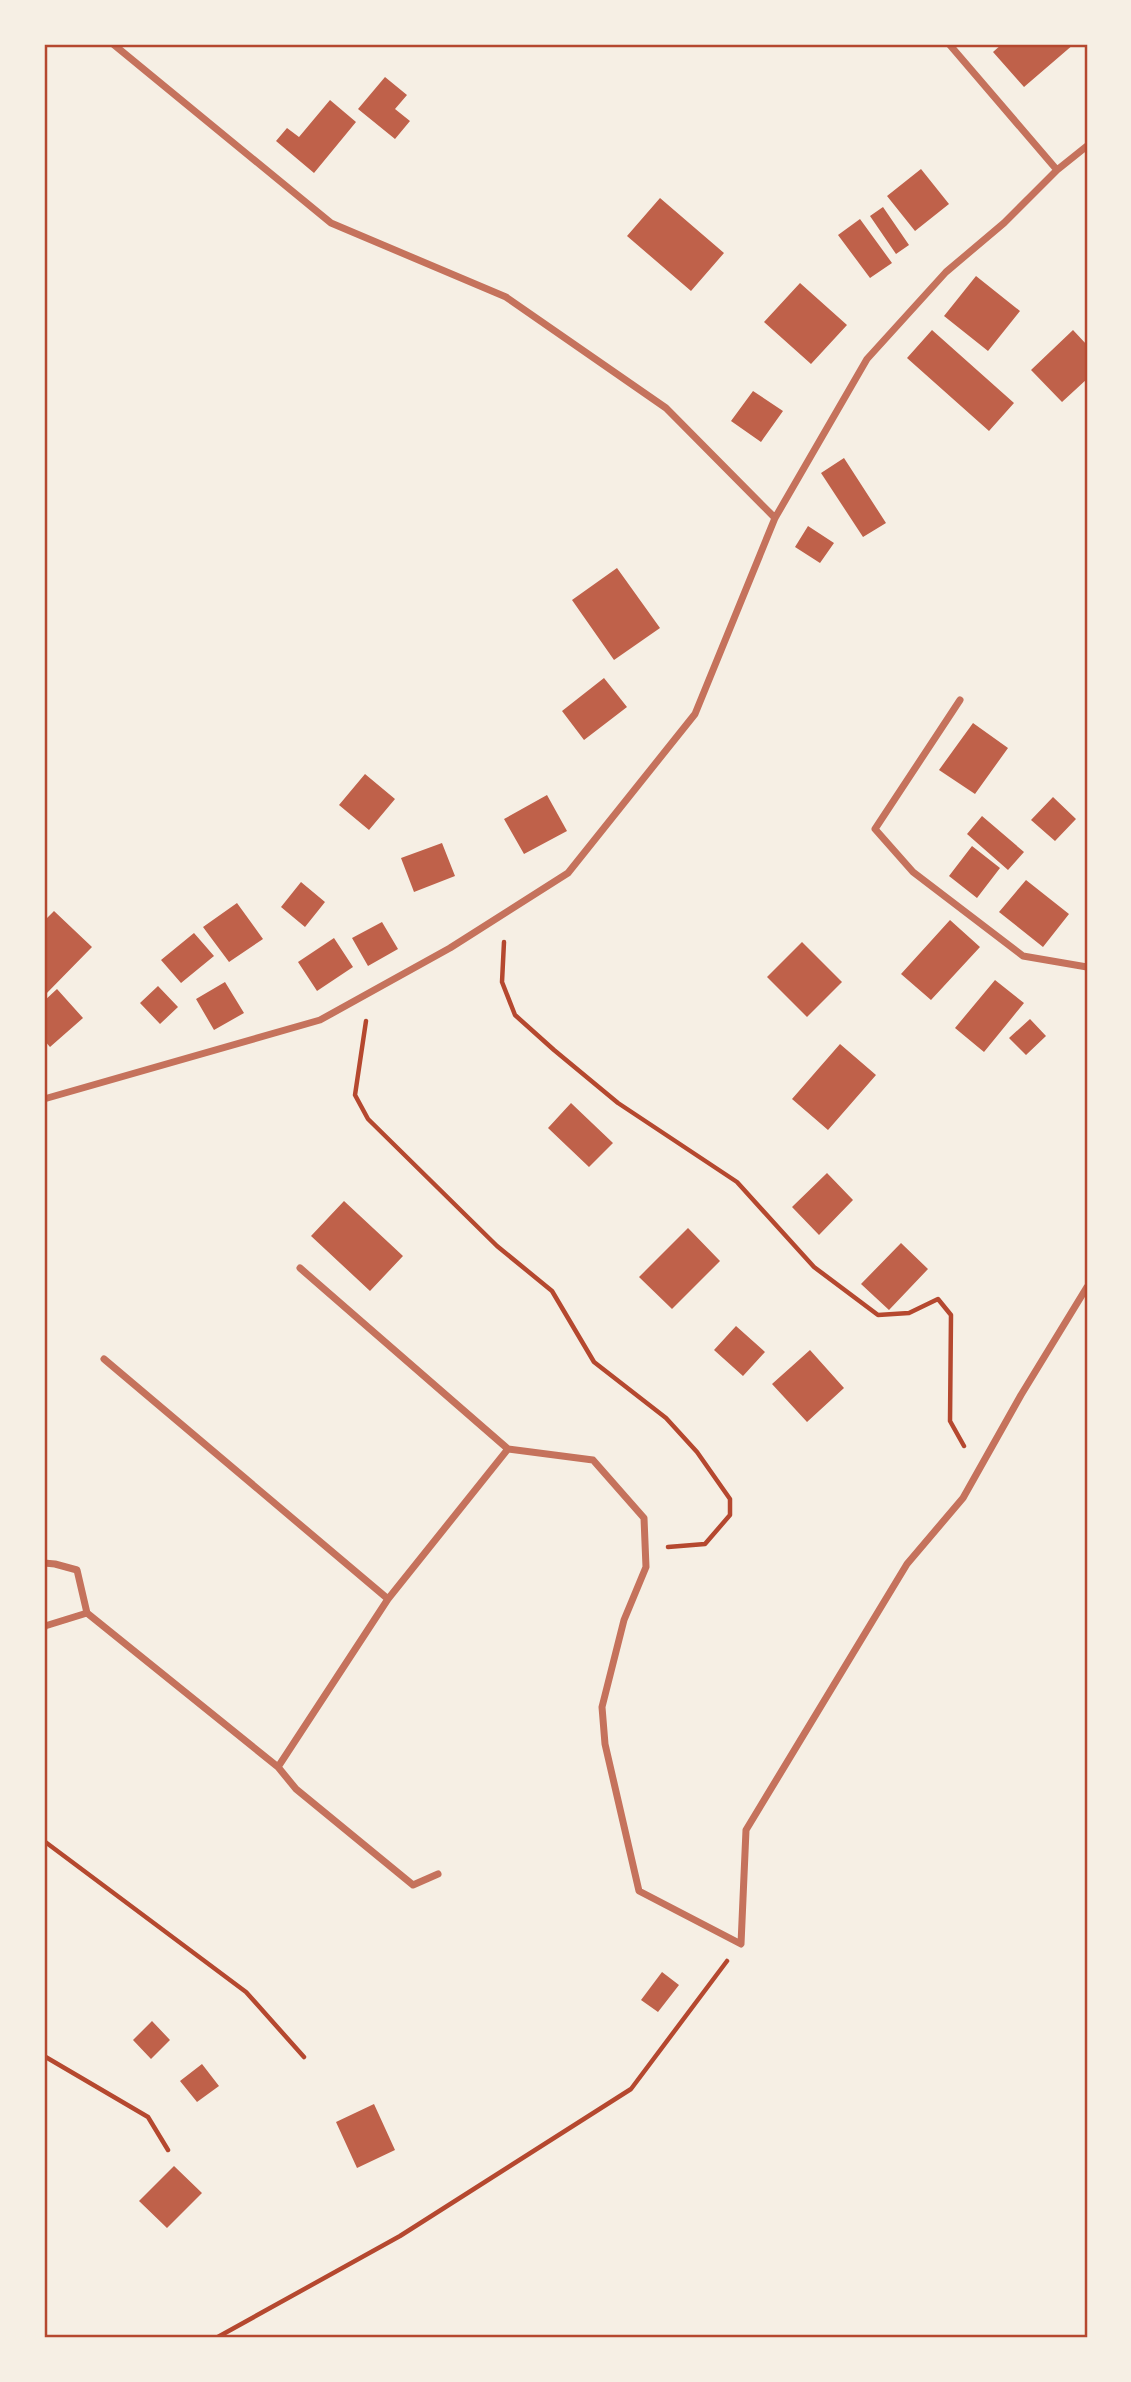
<svg xmlns="http://www.w3.org/2000/svg" width="1131" height="2382" font-family="Quicksand,sans-serif">
<style>
.building{fill:#bf614a}
.lines{fill:none;stroke-linecap:round;stroke-linejoin:round}
.path{stroke:#b5482f;stroke-width:4.5}
.minor{stroke:#c5725c;stroke-width:7}
.neatline{fill:none;stroke:#b5482f;stroke-width:2.5}
</style>
<rect width="100%" height="100%" fill="#f6efe4"/>
<path class="building" d="M1002 44H1074L1024 87 993 52Z
M385 77 407 95 395 109 410 121 395 139 358 109Z
M330 100 356 122 314 173 276 141 287 128 299 137Z
M921 169 949 204 915 231 887 196Z
M660 198 724 253 691 291 627 236Z
M883 207 909 245 896 254 870 216Z
M860 219 892 263 870 278 838 235Z
M976 276 1020 311 988 351 944 316Z
M800 283 847 325 811 364 764 322Z
M932 330 1014 403 989 431 907 358Z
M1073 330 1087 345V379L1062 402 1031 370Z
M753 391 783 411 761 442 731 421Z
M844 458 886 523 863 537 821 473Z
M808 526 834 543 820 563 795 547Z
M617 568 660 628 614 660 572 600Z
M604 678 627 707 584 740 562 711Z
M973 723 1008 748 975 794 939 770Z
M365 774 395 799 369 830 339 805Z
M547 795 567 831 524 854 504 819Z
M1053 797 1076 819 1055 841 1031 820Z
M982 816 1024 852 1008 870 967 834Z
M442 843 455 876 414 892 401 858Z
M972 846 1000 868 977 898 949 876Z
M1026 880 1069 914 1043 947 999 912Z
M301 882 325 902 305 927 281 907Z
M237 903 263 939 229 962 203 927Z
M54 911 92 947 44 996V921Z
M950 920 980 947 931 1000 901 974Z
M382 922 398 949 368 966 352 938Z
M194 933 214 956 181 983 161 960Z
M334 938 353 967 317 991 298 962Z
M802 942 842 982 807 1017 767 977Z
M995 980 1024 1003 984 1052 955 1028Z
M225 982 244 1013 214 1030 196 999Z
M158 986 178 1007 160 1024 140 1003Z
M57 989 83 1018 50 1047 44 1040V1001Z
M1030 1019 1046 1036 1026 1055 1009 1038Z
M840 1044 876 1075 828 1130 792 1099Z
M571 1103 613 1143 589 1167 548 1128Z
M827 1173 853 1200 819 1235 792 1207Z
M344 1201 403 1256 370 1291 311 1236Z
M688 1228 720 1261 672 1309 639 1277Z
M901 1243 928 1269 889 1310 861 1284Z
M736 1326 765 1352 743 1376 714 1350Z
M810 1350 844 1388 807 1422 772 1384Z
M662 1972 679 1985 658 2012 641 2000Z
M152 2021 170 2040 151 2059 133 2040Z
M202 2064 219 2086 197 2102 180 2081Z
M374 2104 395 2150 357 2168 336 2122Z
M174 2166 202 2193 167 2228 139 2201Z"/>
<g class="lines">
<path class="path" d="M504 942 502 982 515 1015 554 1050 618 1103 737 1182 814 1267 878 1315 909 1313 938 1299 951 1315 950 1421 964 1446
M366 1021 355 1095 368 1119 497 1246 552 1291 594 1362 666 1418 697 1452 730 1499V1515L705 1544 668 1547
M44 1841 246 1992 304 2057
M44 2056 148 2117 168 2150
M216 2338 400 2236 631 2089 727 1961"/>
<path class="minor" d="M113 44 331 223 506 297 666 408 775 518
M949 44 1057 170
M960 700 875 829 913 872 1023 956 1087 967
M44 1099 320 1020 450 948 568 873 695 714 775 518 867 359 946 272 1004 223 1057 170 1087 146
M300 1268 508 1449 593 1460 644 1518 646 1567 624 1620 602 1707 605 1744 639 1891 741 1944 746 1830 907 1564 963 1498 1021 1395 1087 1287
M104 1359 388 1599
M44 1563 55 1564 77 1570 87 1613 45 1626 44 1628
M87 1613 278 1767 296 1789 413 1885 438 1874
M278 1767 388 1599 508 1449"/>
</g>
<rect width="1131" height="2382" fill="none" stroke="#f6efe4" stroke-width="91"/>
<rect x="46" y="46" width="1040" height="2290" class="neatline"/>
</svg>
